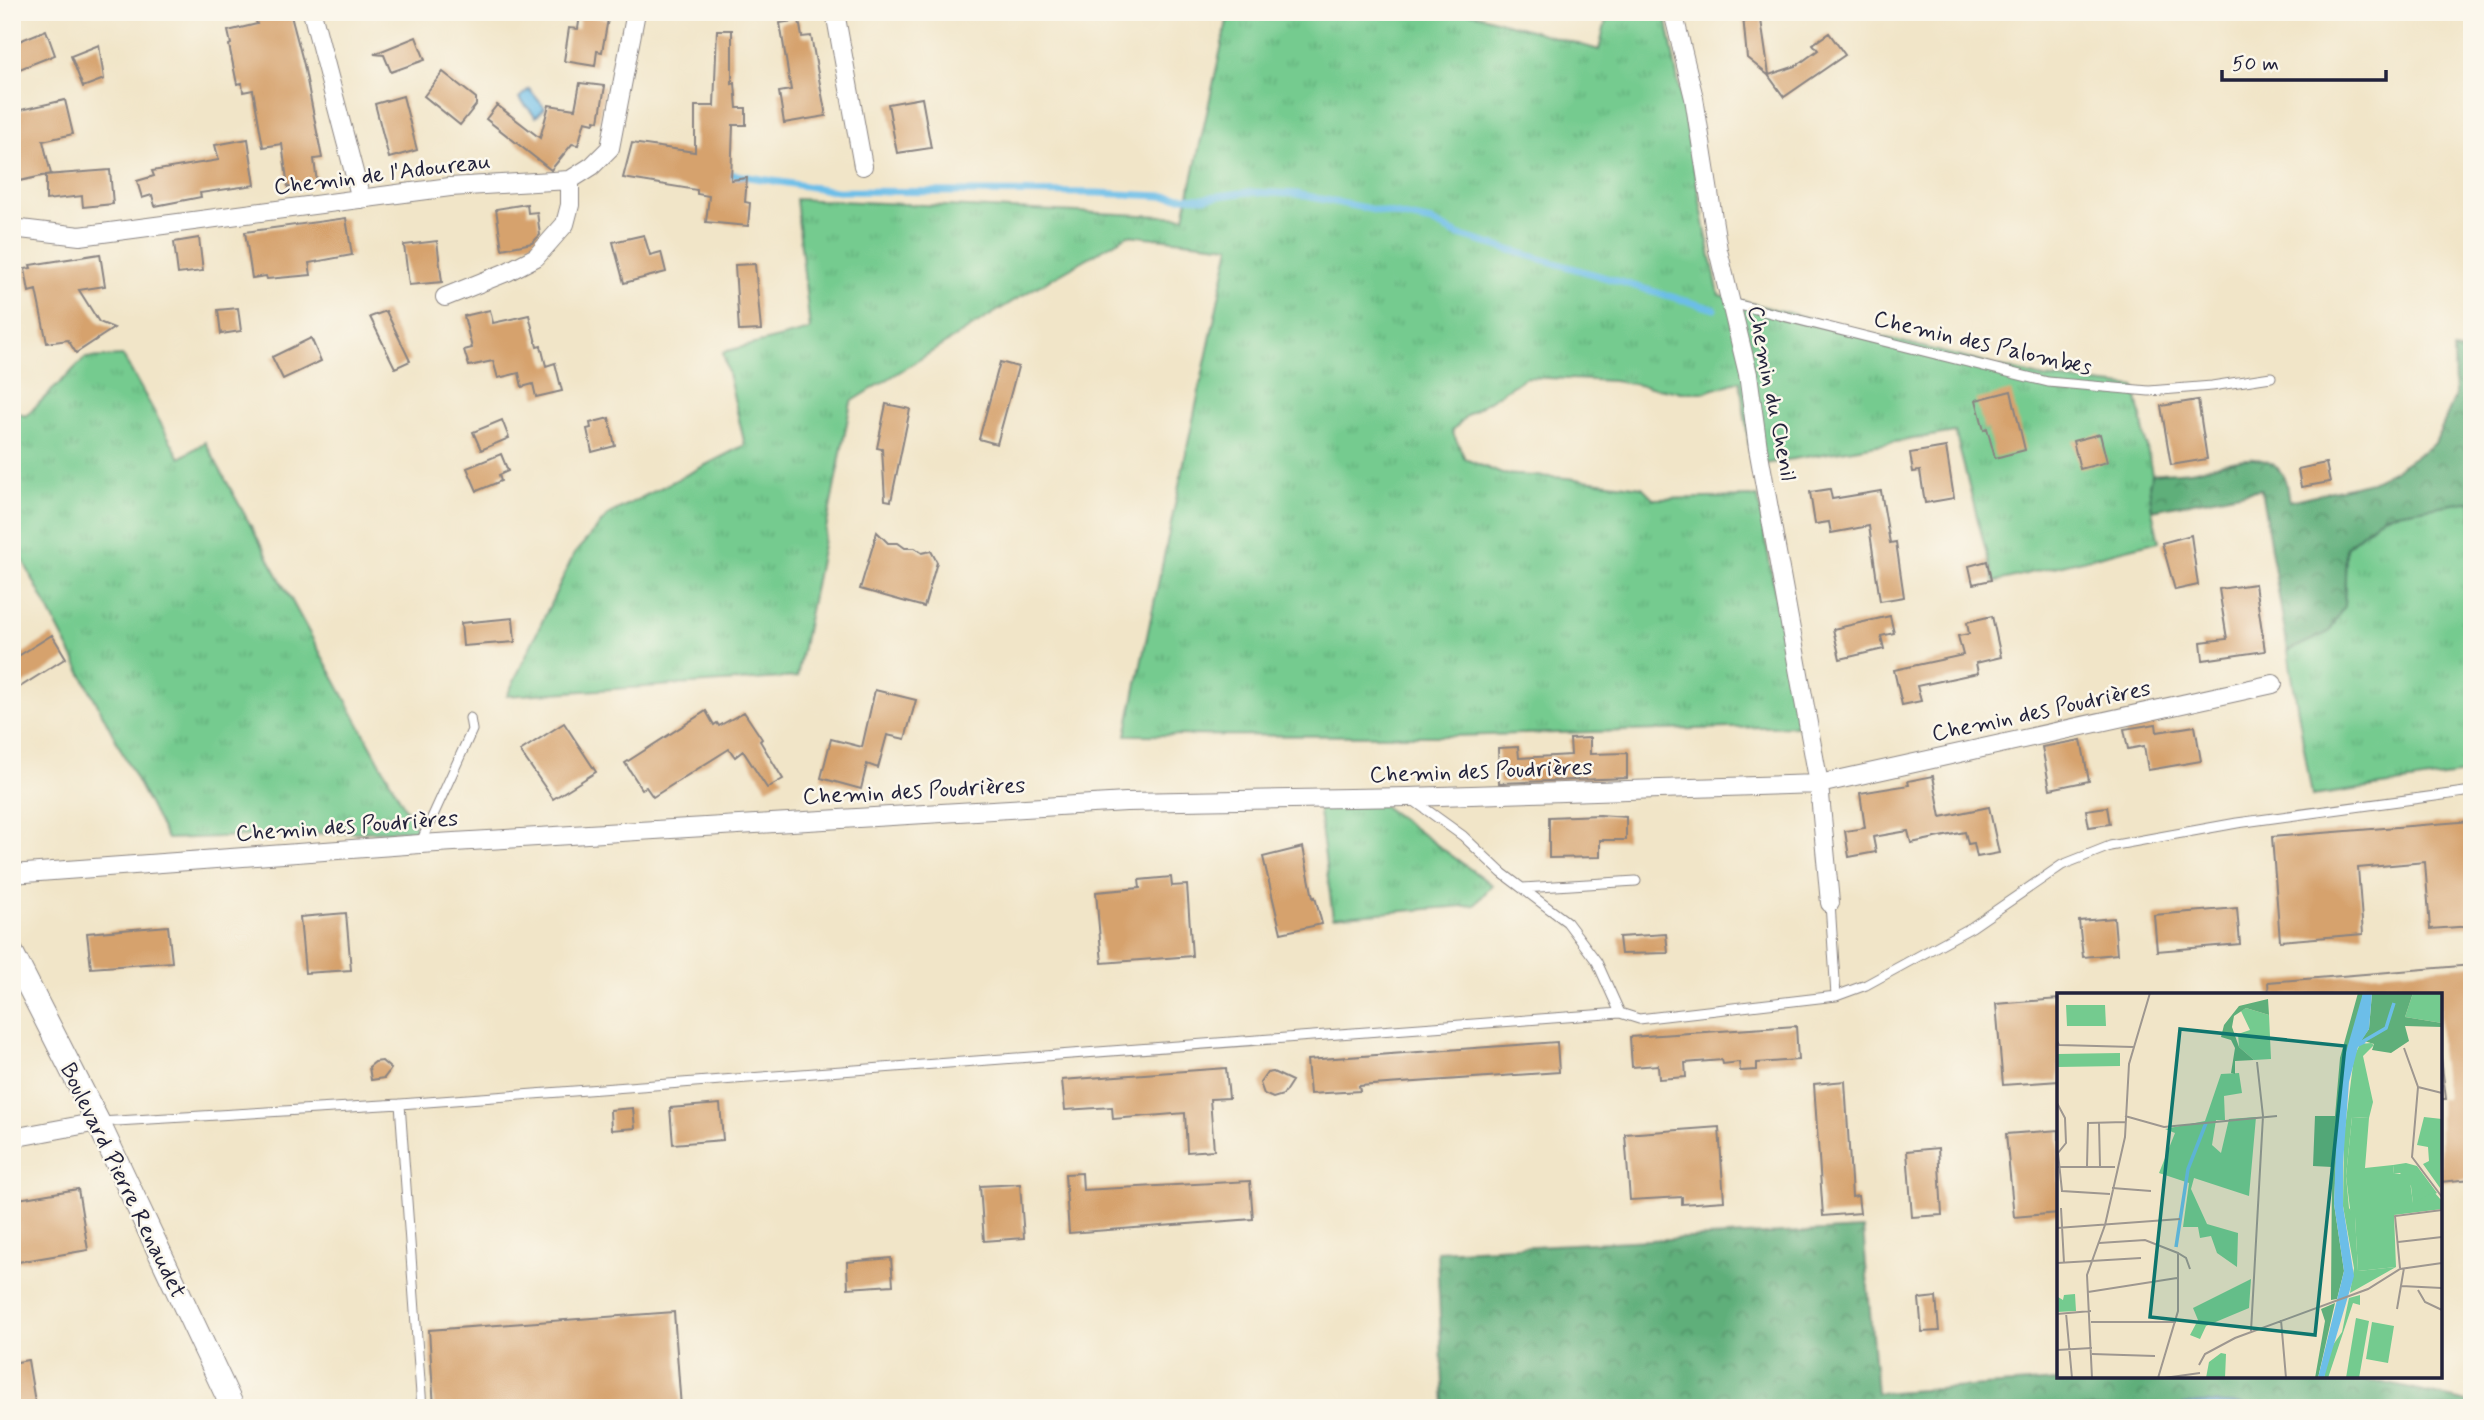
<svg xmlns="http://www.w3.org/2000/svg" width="2484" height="1420" font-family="Mynerve,sans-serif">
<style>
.grass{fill:url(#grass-tufts);stroke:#4b7665;stroke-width:2}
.forest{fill:url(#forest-crowns);stroke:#40685a;stroke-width:2}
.water{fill:url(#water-ripples);stroke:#477092;stroke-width:2}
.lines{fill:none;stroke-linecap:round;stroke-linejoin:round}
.stream{stroke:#6cbee8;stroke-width:7}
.building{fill:#d6a26d}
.service-casing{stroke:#8a8482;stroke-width:11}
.minor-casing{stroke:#8a8482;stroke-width:20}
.tertiary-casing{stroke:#8a8482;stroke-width:25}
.service{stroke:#fff;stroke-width:9}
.minor{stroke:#fff;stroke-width:18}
.tertiary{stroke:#fff;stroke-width:23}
.labels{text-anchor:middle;stroke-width:5;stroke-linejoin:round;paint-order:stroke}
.street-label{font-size:23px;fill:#22223b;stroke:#fbf7ec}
.inset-river{fill:none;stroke:#6cbee8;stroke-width:3.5}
.inset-road{fill:none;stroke:#9e9790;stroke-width:2}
.view{fill:#0f766e;fill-opacity:0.15;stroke:#0f766e;stroke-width:3.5}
.inset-edge{fill:none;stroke:#22223b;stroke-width:3.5}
</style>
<defs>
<pattern id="grass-tufts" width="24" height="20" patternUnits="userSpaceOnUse" patternTransform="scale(1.75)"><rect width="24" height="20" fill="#74cb8f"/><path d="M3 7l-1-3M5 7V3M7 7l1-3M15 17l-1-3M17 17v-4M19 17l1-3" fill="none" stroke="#64ae7c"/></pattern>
<pattern id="forest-crowns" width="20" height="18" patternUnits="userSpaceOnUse" patternTransform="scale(1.75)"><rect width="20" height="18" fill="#5faf7a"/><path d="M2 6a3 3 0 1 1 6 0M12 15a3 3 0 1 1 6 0" fill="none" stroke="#4e8e65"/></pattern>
<pattern id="water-ripples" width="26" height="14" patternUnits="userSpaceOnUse" patternTransform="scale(1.75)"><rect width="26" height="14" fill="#6cbee8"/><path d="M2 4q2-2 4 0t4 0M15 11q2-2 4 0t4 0" fill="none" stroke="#589abd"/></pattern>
</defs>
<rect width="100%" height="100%" fill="#fbf7ec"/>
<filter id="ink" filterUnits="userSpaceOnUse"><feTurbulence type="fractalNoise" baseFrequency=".0143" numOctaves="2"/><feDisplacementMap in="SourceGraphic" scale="14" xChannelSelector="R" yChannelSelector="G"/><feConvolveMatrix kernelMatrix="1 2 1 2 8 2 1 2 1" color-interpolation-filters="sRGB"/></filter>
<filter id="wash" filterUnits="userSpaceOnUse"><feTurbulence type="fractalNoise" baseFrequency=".00686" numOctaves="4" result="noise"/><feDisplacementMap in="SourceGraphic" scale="28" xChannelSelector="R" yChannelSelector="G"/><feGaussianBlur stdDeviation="1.57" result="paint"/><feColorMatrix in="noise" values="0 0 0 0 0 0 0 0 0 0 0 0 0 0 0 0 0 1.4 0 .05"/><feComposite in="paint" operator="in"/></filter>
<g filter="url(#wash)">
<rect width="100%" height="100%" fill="#f1e5c8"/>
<path class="grass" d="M1229 12H1468L1599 50 1608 12H1663L1667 22 1706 233 1719 295 2044 378 2135 387 2152 474C2147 497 2154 519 2159 541L1994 582 1955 432 1752 466 1740 381 1705 392H1680L1614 381 1526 377 1467 415 1452 431 1465 459 1502 474 1567 478 1642 487 1654 499 1758 497 1799 726 1453 736 1126 735 1230 246 1128 235 1028 292 851 402 797 677 507 696 574 554 609 514 745 445 723 352 810 330 796 199 1184 217Z
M123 356 180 458 205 442 417 830 167 839 12 539V410L26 416 85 358Z
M2472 501V773L2312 796 2288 651 2329 631 2344 605 2346 547 2384 515Z
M1318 805H1382L1492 885 1475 905 1333 917Z"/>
<path class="forest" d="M2454 350 2472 353V501L2384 515 2346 547 2344 606 2329 632 2288 651 2261 489 2152 510 2149 485 2152 474C2166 472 2181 473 2196 470 2222 464 2271 443 2285 480 2287 486 2287 494 2289 501L2371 482 2393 471 2435 443 2455 397Z
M1863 1229 1877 1393 2136 1376H2266L2381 1382 2472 1403V1408H2311L2200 1403 2164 1408H1444L1437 1251Z"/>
<path class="water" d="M529 89 545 108 536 117 519 98Z
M2200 1403 2311 1408H2164Z"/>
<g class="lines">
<path class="stream" d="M724 173 836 191 1097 193 1203 198 1248 192 1297 194 1432 222 1458 235 1714 309"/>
</g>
<g id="blocks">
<path class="building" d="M253 12H290L304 65 322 158 314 159 317 183 288 187 282 144 263 147 253 90 243 92 242 83 237 84 229 45 231 44 228 31 257 24Z
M1760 13 1769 75 1796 66 1818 50 1813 44 1829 33 1845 55 1784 97 1768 75 1747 58 1743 16Z
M580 15 608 19 602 52 597 51 595 66 564 61 569 28 578 29Z
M799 20 802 37 811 36 826 116 784 123 779 92 791 90 780 23Z
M46 30 55 55 12 72V44Z
M717 30H732V84L735 83 737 108H746V125H733L731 180 747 178 745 202 750 203 748 226 706 222 709 196 697 194V190L623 178 632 143 695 152V106H714Z
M416 37 425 60 391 72 384 55 374 54Z
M99 45 104 79 83 87 71 56Z
M443 72 476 98V105L460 125 424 96Z
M580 83 605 86 599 121 595 120 594 123 585 121 578 145 572 144 551 170 486 119 497 105 540 138 549 105 575 109Z
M403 96 417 150 389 158 375 104Z
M922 98 931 148 897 153 888 104Z
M65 100 73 134 43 141 51 174 15 182 12 172V112Z
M248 139 255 185 200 193 201 197 155 206 152 195 142 198 137 181 154 176 152 171 219 160 215 145Z
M110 170 113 204 83 207 82 196 46 200V175Z
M527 204 528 213 537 212 540 235 532 243 502 249 496 209Z
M346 218 352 255 309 263 311 275 267 279 266 276 252 278 245 232Z
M644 235 650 255 661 252 666 272 624 283 613 242Z
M199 238 203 271 178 274 174 242Z
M437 241 442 282 409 285 404 245Z
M100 254 105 286 79 290 99 322 114 328 76 353 68 340 47 343 36 290 29 292 25 269 31 268 30 265Z
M755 264 761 330 739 331 735 265Z
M238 308 241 331 221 334 218 310Z
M490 310 493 323 529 315 537 347 541 346 546 366 555 363 562 391 536 397 533 384 522 387 519 373 498 378 493 361 469 366 464 350 472 348 464 316Z
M386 311 410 361 395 368 370 317Z
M311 338 321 361 283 379 272 357Z
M1000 362 1018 367 997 444 979 439Z
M2011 391 2025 450 1995 458 1987 428 1984 430 1976 400Z
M2198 400 2207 459 2171 465 2161 406Z
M886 404 910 409 891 501 885 500 882 449 877 448Z
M609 418 615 446 592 452 587 429 591 428 590 423Z
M502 420 509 438 481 450 473 432Z
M2100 434 2107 462 2080 469 2073 441Z
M1946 447 1954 498 1925 503 1920 471 1913 472 1910 453Z
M501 454 508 471 499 475 501 481 477 491 467 468Z
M2326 463 2330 482 2301 487 2298 469Z
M1830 489 1832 499 1881 491 1890 543 1896 542 1904 597 1880 601 1869 526 1831 533 1829 522 1815 524 1810 492Z
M877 532 888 543H898L905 548H915L922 553 931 551 937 562 924 607 860 589Z
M2191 535 2198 585 2175 590 2162 543Z
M1987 561 1991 580 1973 584 1969 566Z
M2255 584 2265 651 2203 660 2201 642 2227 639 2219 589Z
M1890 616 1894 633 1881 636 1884 649 1840 659 1833 629Z
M1992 616 2001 657 1976 663 1978 673 1917 686 1921 701 1902 705 1894 670 1963 655 1958 636 1969 634 1967 622Z
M513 618 515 642 463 646 461 623Z
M52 635 66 658 12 692V660Z
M875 690 916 700 905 739 887 735 878 768 867 764 861 789 821 778 831 739 862 747Z
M706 711 714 725 717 723 719 726 744 712 762 739 760 741 783 779 767 788 743 751 735 757 729 749 653 797 646 787 642 789 625 763Z
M564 723 596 772 553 799 520 751Z
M2156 724 2157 732 2195 726 2201 761 2148 770 2144 746 2128 749 2124 729Z
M1590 738V754L1627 753V778L1499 783 1498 748 1518 747 1519 758 1571 755 1570 739Z
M2081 740 2089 781 2050 789 2042 747Z
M1933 776 1941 817 1989 807 1999 853 1977 857 1974 843 1968 844 1965 832 1911 843 1908 831 1873 837 1876 852 1849 857 1845 831 1865 828 1860 793 1909 785 1908 781Z
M2107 807 2110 824 2089 827 2086 810Z
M1600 815 1626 817V840H1600V857L1549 858V817Z
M2472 821V926L2430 929 2425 862 2358 868 2363 934 2280 941 2272 837Z
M1303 847 1313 898 1315 897 1322 924 1281 933 1263 857Z
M1171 877 1172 886 1187 885 1192 956 1102 963 1096 892 1140 888 1139 880Z
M2237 908 2240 944 2157 951 2154 915Z
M346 913 351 970 305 973 300 917Z
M2114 918 2117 954 2083 957 2079 921Z
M168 926 172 962 91 968 87 933Z
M1666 934 1668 953 1621 954 1619 937Z
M2472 965V1179L2440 1182V1099H2446L2440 1050V995H2269L2268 982Z
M2059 999V1081L2003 1085 1996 1004Z
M1796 1026 1798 1060 1757 1063V1070L1740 1071 1739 1062 1723 1064 1722 1060 1685 1063 1686 1077 1659 1079 1658 1065 1632 1067 1630 1037Z
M1557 1042 1559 1072 1359 1086 1360 1091 1310 1094 1307 1060Z
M382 1061 391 1069 384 1078 371 1080 369 1067 375 1062Z
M1226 1068 1229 1098 1210 1099 1214 1150 1187 1152 1185 1113 1113 1119 1112 1107 1065 1110 1062 1080Z
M1273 1072 1292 1081 1283 1095 1273 1098 1264 1094 1260 1083 1267 1073Z
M1845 1081 1852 1197 1858 1196 1860 1213 1823 1216 1814 1084Z
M720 1104 723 1140 673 1144 670 1108Z
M633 1108 635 1128 611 1130 610 1110Z
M1719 1127 1724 1201 1682 1204V1197L1630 1200 1625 1134Z
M2059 1130V1213L2014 1217 2006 1134Z
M1938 1148 1942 1215 1912 1217 1907 1151Z
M1082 1173 1083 1190 1250 1181 1253 1219 1069 1233 1065 1174Z
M1020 1184 1024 1238 984 1241 980 1186Z
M78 1189 88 1250 12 1263V1200Z
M891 1258 893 1285 848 1288 847 1262Z
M1936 1297 1939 1331 1922 1332 1919 1299Z
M674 1312 681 1408H434L429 1330Z
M28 1360 36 1408H12V1363Z"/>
</g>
</g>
<g filter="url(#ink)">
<use href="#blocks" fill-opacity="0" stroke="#8a8482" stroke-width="2"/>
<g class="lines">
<defs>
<path id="service" d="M1731 303 2048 382 2149 391 2212 386 2271 377
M1413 800 1463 836 1502 873 1567 922 1597 962 1620 1013 1639 1019 1836 996 1866 985 1972 927 2062 865 2110 846 2237 823 2472 791
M420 844 472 730 470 718
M1523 888 1636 881
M1830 903 1836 996
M400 1104 422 1408
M100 1122 400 1104 1620 1013"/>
<path id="minor" d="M312 12 361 199
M835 12 863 166
M1673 12 1694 98 1718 250 1748 374 1758 448 1819 784 1830 903
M12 228 80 236 450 187 570 180 592 166 610 148 636 12
M445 297 507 272 536 257 565 224 570 205V180
M12 874 420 844 1126 802 1409 797 1819 784 2273 684
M12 1138 98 1122"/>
<path id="tertiary" d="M12 953 98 1122 233 1408"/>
</defs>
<use href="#service" class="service-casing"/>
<use href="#minor" class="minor-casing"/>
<use href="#tertiary" class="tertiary-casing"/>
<use href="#service" class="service"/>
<use href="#minor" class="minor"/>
<use href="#tertiary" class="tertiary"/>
</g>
</g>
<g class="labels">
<g class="street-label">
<text transform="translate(382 173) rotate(-7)" y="8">Chemin de l'Adoureau</text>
<text transform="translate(1983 342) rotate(13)" y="8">Chemin des Palombes</text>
<text transform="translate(1773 393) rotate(79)" y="8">Chemin du Chenil</text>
<text transform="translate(2041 710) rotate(-12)" y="8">Chemin des Poudrières</text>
<text transform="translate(1481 770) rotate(-2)" y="8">Chemin des Poudrières</text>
<text transform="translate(914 790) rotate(-3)" y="8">Chemin des Poudrières</text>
<text transform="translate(347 825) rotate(-4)" y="8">Chemin des Poudrières</text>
<text transform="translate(124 1180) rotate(64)" y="8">Boulevard Pierre Renaudet</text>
</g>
</g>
<g transform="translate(2057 993)">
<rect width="385" height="385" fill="#f1e5c8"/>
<path d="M356 0H385V30L348 24ZM9 12H48L49 33H10ZM189 15 212 22 214 66 197 67 182 54 181 41 193 37 184 18ZM314 50 317 52 306 63 316 109 312 125 295 124 289 183 292 215 298 223 301 278 339 274 293 300 297 275 286 213 287 143 297 64 303 51ZM63 60V73L0 74V61ZM182 80 185 100 167 103 168 127H159L155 152 164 160 172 126 199 124 192 203 137 185 134 196 150 231 181 240 180 274 160 260 154 243 143 245 141 234H126L132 190 102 180 118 140 108 136 148 128 164 81ZM367 124 385 126 383 195 366 171 372 168 371 154 360 152ZM349 170 360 173 380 200 356 211 354 193 343 180 337 181 336 172ZM194 286 192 315 149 333 143 346 133 342 141 327 136 315ZM303 302V312L296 310 271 385H267L271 359 285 339 292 305ZM299 325 312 328 302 385H289ZM164 360 169 361 168 385H149L152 369Z" fill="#74cb8f"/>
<path d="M301 0H306L305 9 283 86 277 211 287 278 280 306 274 307 275 174 256 173 258 123H278L283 65ZM315 0H356L348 24 385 30V34L348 33 352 48 334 60 315 57 317 51 304 47 312 36ZM211 6 212 22 189 15 177 23 175 34 182 54 197 67 178 68V81L174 80 178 55 174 47 164 44 167 32 182 13ZM278 310 261 385H258L268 328 264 316Z" fill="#5faf7a"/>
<path d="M295 124 312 125 308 175 336 172 337 181H352L356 210 377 199 385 208V216L337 222 339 274 301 278 298 224H294L289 183ZM315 329 337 333 331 370 309 366Z" fill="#74cb8f"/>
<path d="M18 301 19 318 0 319 1 304 6 307 7 302Z" fill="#74cb8f"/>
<path d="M306 0H315L312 36 305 47 309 50 301 54 292 89 286 170V213L297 283 267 385H261L287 278 277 211 280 122 285 73Z" fill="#6cbee8"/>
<path class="inset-river" d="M305 49 329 35 337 10M119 254 131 176 149 130"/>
<path class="inset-road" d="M0 48 2 52 77 54M347 55 361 94 355 164 385 204M361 94 385 100M0 110 8 125 9 150 1 160 5 198 53 201M68 123 107 134 220 123M42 130 43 173M30 173 31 130 68 129M1 174H58M55 195 94 198M4 215 7 270M0 235 123 226M341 249 385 244M42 250 88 247 121 260V318L101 385M121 260 129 265 133 276M0 270 84 265M343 275 338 223 385 217M344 293 385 295M361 297 368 309 385 317M31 299 120 285M340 316 347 275M9 320 15 385M0 321 34 318M224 327 229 385M34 329H119M194 338 206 123 200 69M0 357 35 355M35 361 98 363M142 372 148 361 178 345 311 296 343 276 385 270M35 385 30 282 48 232 68 144 72 71 93 0M107 385 143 380"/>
<path class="view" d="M123 36 288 53 258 342 93 324Z"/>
<rect width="385" height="385" class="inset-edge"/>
</g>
<rect width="2484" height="1420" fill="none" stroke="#fbf7ec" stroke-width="42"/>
<path d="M2222 70v10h164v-10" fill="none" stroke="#22223b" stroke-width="3.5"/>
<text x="2232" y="70" font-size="21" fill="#22223b" stroke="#fbf7ec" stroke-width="5" paint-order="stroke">50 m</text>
</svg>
